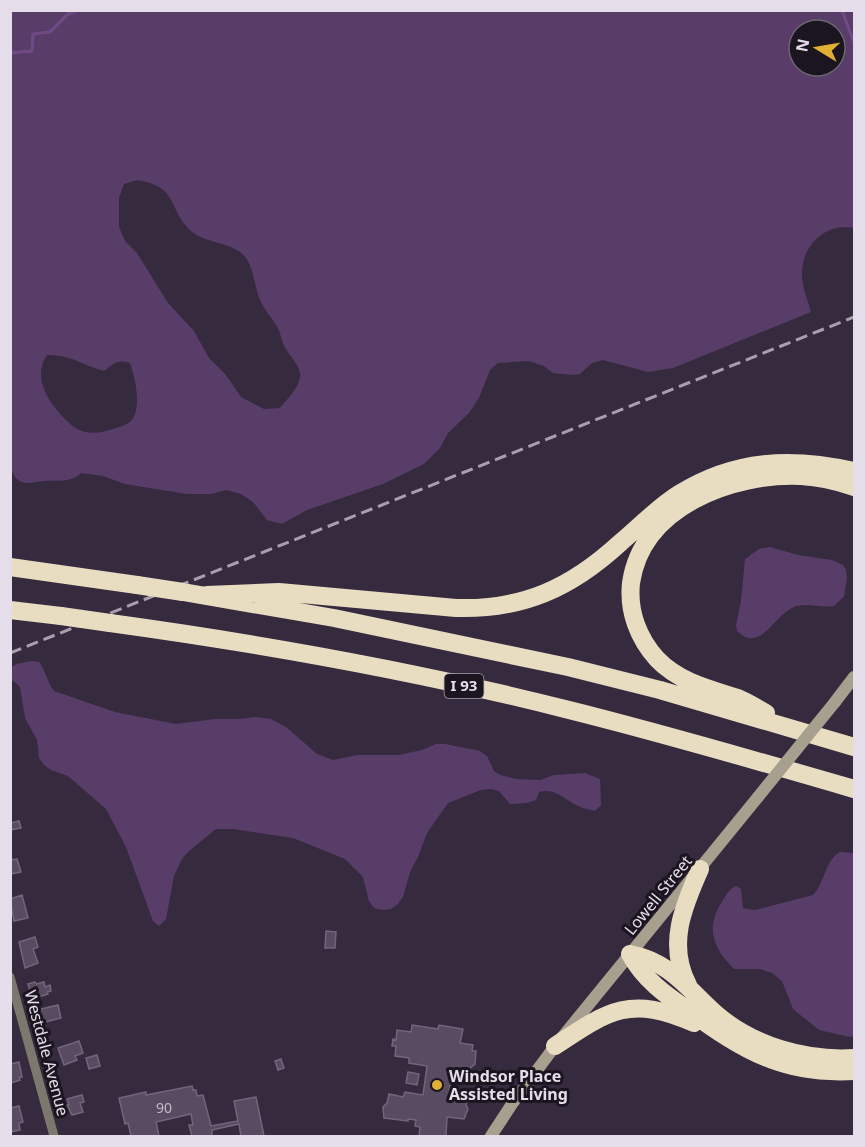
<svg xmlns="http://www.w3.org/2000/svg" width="865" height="1147" font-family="'Noto Sans',sans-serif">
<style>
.green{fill:#583d69;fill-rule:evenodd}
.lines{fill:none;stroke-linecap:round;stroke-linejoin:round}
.stream{stroke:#704a87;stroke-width:3}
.building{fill:#594c62;stroke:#73667c;stroke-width:1.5}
.minor{stroke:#7c786d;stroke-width:9}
.secondary{stroke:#a8a08f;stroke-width:12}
.motorway{stroke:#e8dcc1;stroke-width:18}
.rail{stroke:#a89fae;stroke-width:3;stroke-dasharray:12 6;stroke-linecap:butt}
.secondary-bridge{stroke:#a8a08f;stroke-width:12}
.motorway-bridge{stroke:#e8dcc1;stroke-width:18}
.poi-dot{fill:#dfb034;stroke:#1a151e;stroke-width:2}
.labels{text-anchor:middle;stroke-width:6;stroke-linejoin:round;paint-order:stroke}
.number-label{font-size:14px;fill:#c2b9c8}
.shield{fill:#1a151e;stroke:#a8a1ad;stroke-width:1.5}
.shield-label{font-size:15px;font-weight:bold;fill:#e5ddea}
.street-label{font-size:16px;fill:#e5ddea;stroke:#1a151e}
.poi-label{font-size:16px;font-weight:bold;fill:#e5ddea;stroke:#1a151e;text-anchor:start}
</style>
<rect width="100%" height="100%" fill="#362a3e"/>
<path class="green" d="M10 11H854V228C826 222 801 246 802 275 802 287 808 301 811 312L673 368 648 372 603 360 592 363 580 374 574 375 553 373 544 366 529 361 498 363 490 370 479 398 469 413 448 433 440 448 424 464 383 484 307 510 282 524 267 520 253 502 241 494 226 490 211 494H187L125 484 103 476 81 473C71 483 57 480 44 481 34 482 20 487 14 475 7 464 13 445 10 432ZM799 30H835V66H799ZM137 180C179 187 167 207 190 230 204 243 224 241 240 252 255 263 253 286 261 302 265 311 273 319 278 328 281 334 281 340 284 346 289 355 298 363 300 373 302 385 287 399 280 408L264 409 241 397 226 375 209 358 194 331 168 303 137 253 125 241 119 227V198L124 184ZM47 355C72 355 82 365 104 371 114 363 118 359 130 363 135 377 143 410 130 422 126 425 119 427 113 429 101 433 89 435 77 429 72 426 67 421 63 417 48 401 32 377 47 355Z
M770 547 798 555 832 560 843 565 846 570 847 577 844 596 834 606C822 608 810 603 797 606 774 612 762 655 737 631L736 625 741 601 745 559 759 549Z
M32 661 39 662C46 671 47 682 54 691L115 712 176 724 215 719H240L255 717 271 719 286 727 317 754 333 760 357 755H398L422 750 436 744H445L480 751 487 756 494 771 500 775 516 779 540 780 554 775 585 773 600 779 601 805 595 811C588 809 581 808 576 805 563 798 554 788 539 792L536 800 527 803 510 804 499 791 491 789 481 790 448 803 427 833 418 857 410 872 403 897 398 904 391 909 382 910 374 908 369 901 363 877 345 859 293 838 233 829H216L188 852 182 859 174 876 166 919 159 926 153 921 126 847 106 809 68 776 51 770 44 765 39 758 37 740 25 718 20 687 11 679V668L16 664Z
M840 852 854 853V1036L850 1037 819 1030 793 1009 782 981 772 973 760 969H734C712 947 705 927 723 900 727 894 729 889 736 886L741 889 743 908 755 910 813 895C825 883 825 860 840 852Z"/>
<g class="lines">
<path class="stream" d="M842 10 854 43
M10 53 32 51 33 34 50 32 68 14 78 10"/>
</g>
<path class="building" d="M19 821 21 828 10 830V823Z
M17 859 21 872 10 874V860Z
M22 895 28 918 14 921 10 899Z
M326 931 336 932 335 948H325Z
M35 937 38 947 33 949 38 963 25 968 19 942Z
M35 982 36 984 44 982 45 987 50 985 51 991 47 992 48 994 35 998 33 991H30L28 984Z
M58 1005 61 1018 41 1023 37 1010Z
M412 1025 438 1029 439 1025 463 1029 460 1043 473 1045 472 1051H476L475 1064 470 1068 469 1077 451 1074 449 1094 467 1097 466 1105 468 1109 464 1119 447 1117 446 1136H419L420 1127 415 1126 416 1120 408 1119V1121L384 1118 383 1107 387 1103 389 1094 403 1097 405 1092 423 1095 427 1066 409 1063V1058L395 1056 396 1046H392L393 1039 396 1040 397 1030 411 1032Z
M79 1041 83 1053 75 1056 77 1060 64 1065 58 1048Z
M97 1055 100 1066 89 1069 86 1058Z
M281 1059 284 1068 278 1070 275 1061Z
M19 1062 22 1077 19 1078 20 1080 11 1083 10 1064Z
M408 1072 419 1074 417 1085 406 1083Z
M192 1086 193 1090H196L197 1096 203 1095 211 1126 238 1121 234 1101 256 1097 264 1136H241L239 1124 212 1130V1136H192L189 1125H193L191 1114 156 1122 159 1136H131L128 1123 125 1124 119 1098 146 1092V1095Z
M82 1095 84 1102 80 1103 83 1112 72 1115 67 1105H69L67 1099Z
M19 1106 23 1122 19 1123 20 1130 11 1132 10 1108Z"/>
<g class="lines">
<path class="minor" d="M10 977 54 1136"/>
<path class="secondary" d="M835 702 854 677
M491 1136 512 1104 555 1046 758 797"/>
<path class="motorway" d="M10 567 137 585
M183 592 334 618 568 667 660 690 854 747
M207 595 279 592 456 608C523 610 571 588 620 543 639 527 658 507 679 494 735 459 792 457 854 471
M10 610 61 616
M110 623C263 644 415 671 565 709 662 733 758 761 854 789
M766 713C757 708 748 702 738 698 709 689 679 682 657 659 638 638 628 611 631 583 642 506 733 473 801 476 820 477 837 481 854 487
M630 954C644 980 666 995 689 1011 744 1051 784 1075 854 1071
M630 954C669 961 688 989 716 1014 753 1046 806 1061 854 1058
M688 985C667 945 683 907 700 869
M555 1046C609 1010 630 995 694 1023"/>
<path class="rail" d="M10 653 854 317"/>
<path class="secondary-bridge" d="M758 797 835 702"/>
<path class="motorway-bridge" d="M137 585 183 592
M61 616 110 623"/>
</g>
<circle class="poi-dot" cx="437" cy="1085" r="6"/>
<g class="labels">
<g class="number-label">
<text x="164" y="1113">90</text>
</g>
<rect class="shield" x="444.5" y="674" width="39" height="24" rx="4.5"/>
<g class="shield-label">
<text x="464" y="691">I 93</text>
</g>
<g class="street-label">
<text transform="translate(658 895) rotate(-51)" y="6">Lowell Street</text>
<text transform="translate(47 1053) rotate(75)" y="6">Westdale Avenue</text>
</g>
<g class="poi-label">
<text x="449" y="1082">Windsor Place<tspan x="449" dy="18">Assisted Living</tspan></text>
</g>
</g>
<rect width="865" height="1147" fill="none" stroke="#e5ddea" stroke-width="24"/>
<g transform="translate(817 48) rotate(281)"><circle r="28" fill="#1a151e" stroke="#6b6570" stroke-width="1.5"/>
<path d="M0-4.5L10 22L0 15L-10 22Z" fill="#dfb034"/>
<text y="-9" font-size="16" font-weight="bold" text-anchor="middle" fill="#e5ddea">N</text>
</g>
</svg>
